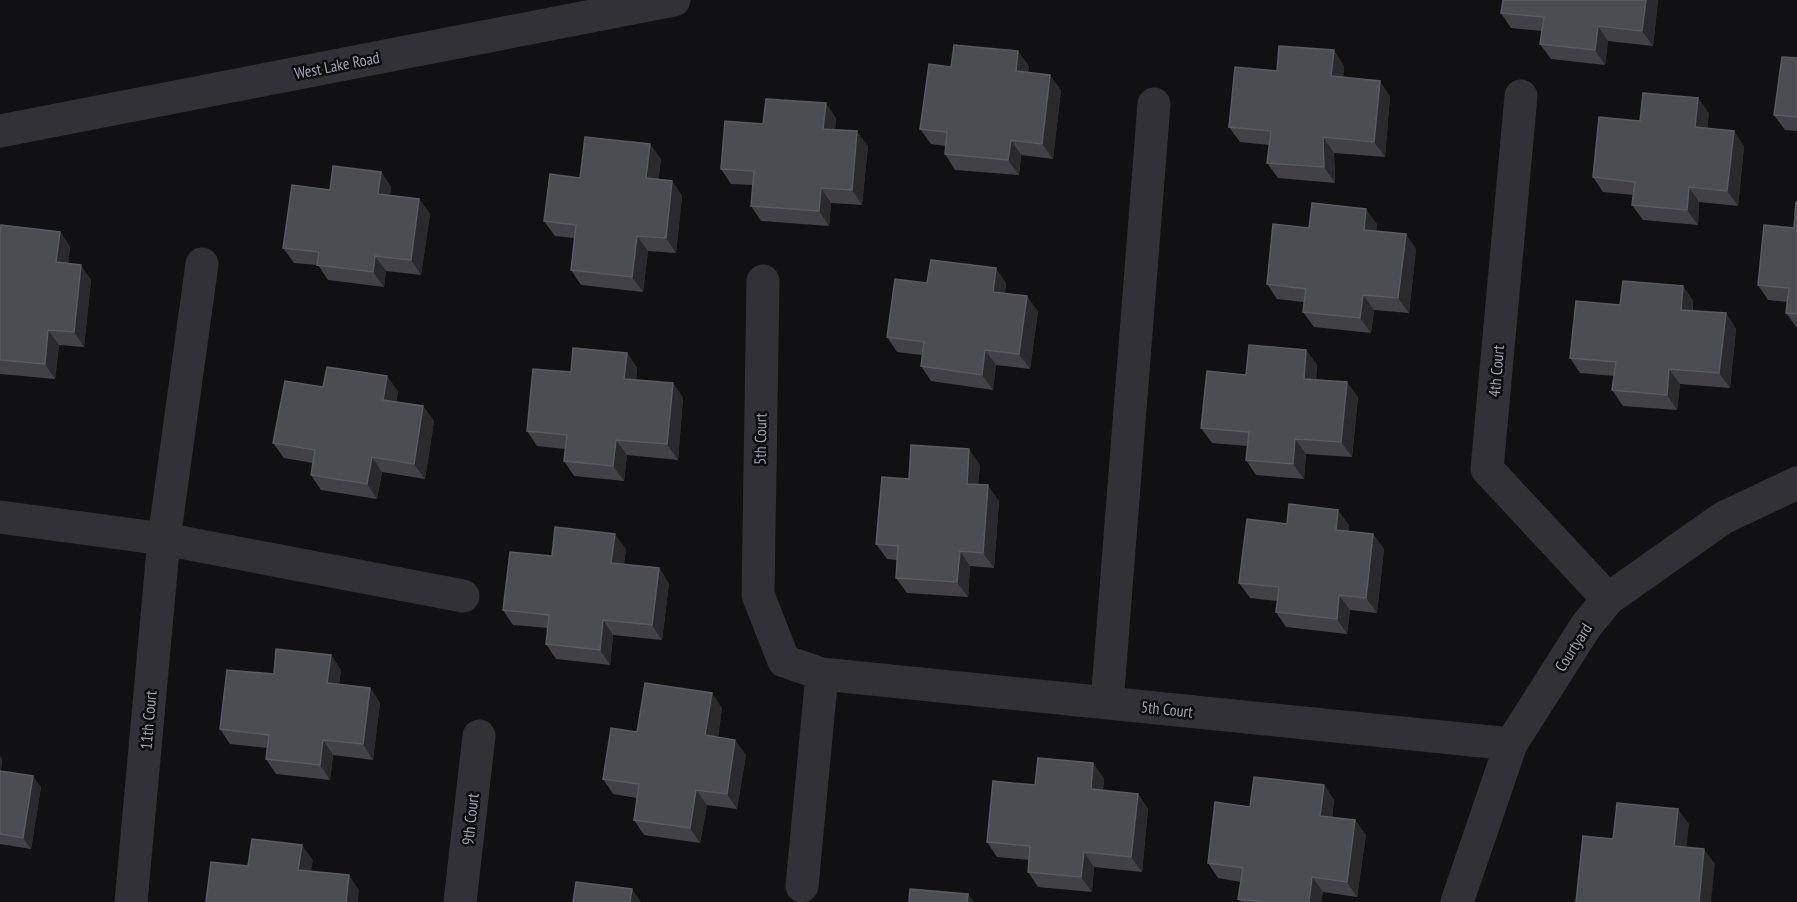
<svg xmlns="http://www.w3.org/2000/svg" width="1797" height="902" font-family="'PT Sans Narrow',sans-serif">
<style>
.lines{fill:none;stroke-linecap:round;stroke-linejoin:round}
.minor{stroke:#313137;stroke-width:33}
.wall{fill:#414147}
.shaded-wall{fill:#2a292d}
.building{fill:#4c4c53;stroke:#595a62;stroke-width:1.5}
.labels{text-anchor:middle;stroke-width:5;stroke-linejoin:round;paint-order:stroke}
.street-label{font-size:16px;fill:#a1a4b3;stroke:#0c0b0d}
</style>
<rect width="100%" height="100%" fill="#111012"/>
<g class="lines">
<path class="minor" d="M1521 96 1487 469 1608 599
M0 131 674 0
M763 281 758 595 784 661 822 674 1511 744
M0 517 164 539 463 596
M1107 703 1154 104
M802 886 822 674
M131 902 164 539 202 264
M460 902 479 736
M1457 902 1511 744 1586 626 1608 599 1723 518 1797 483"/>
</g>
<path class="wall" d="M1658 0 1653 46 1608 41 1605 65 1551 59 1540 44 1542 31 1511 28 1501 13Z
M1797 58V131L1785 130 1774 115Z
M1029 66 1028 73 1061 90 1053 159 1021 155 1019 175 955 170 945 154 946 146 931 144 920 129 951 67Z
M1344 66 1343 78 1390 96 1385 157 1334 153 1335 183 1278 178 1267 163 1269 145 1240 142 1229 127 1277 71Z
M1709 113 1707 128 1744 146 1738 206 1699 202 1698 225 1643 220 1632 205 1633 195 1603 192 1593 177 1640 121Z
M836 118 835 129 868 146 862 205 831 203 829 226 761 221 751 206 753 185 731 184 721 169 763 124Z
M661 159 658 180 672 181 682 196 676 253 648 251 643 292 581 285 571 270 574 238 555 236 544 221 580 178Z
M381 172 391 187 390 195 419 199 430 214 421 275 386 271 384 287 328 280 318 265 294 263 283 248 330 190Z
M1797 202V328L1786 313 1788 302 1768 300 1758 285 1794 228Z
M1377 224 1376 231 1416 249 1409 313 1374 310 1371 333 1314 327 1303 312 1304 302 1277 299 1267 284 1309 228Z
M60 232 70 247 68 263 91 280 84 347 59 345 55 379 0 374V233Z
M927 283H1006L1005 293 1038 311 1030 369 996 365 993 390 931 381 921 366 922 355 897 352 887 337Z
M1683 286 1693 301V311L1726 313 1736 329 1730 388 1680 384 1677 410 1623 406 1612 390 1614 376 1580 373 1570 358 1620 305Z
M1306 350 1317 365 1316 380 1358 397 1352 457 1306 454 1304 479 1256 475 1246 460 1247 446 1212 443 1201 428 1246 375Z
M627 353 637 368 636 380 673 383 683 398 678 460 627 455 624 481 574 476 564 461 565 449 537 446 527 431 571 372Z
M323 387 398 391 396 402 423 406 434 421 425 479 382 472 377 499 321 490 311 475 313 463 284 458 273 443Z
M980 465 978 485 999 501 994 568 970 566 968 597 907 593 896 578 897 560 887 559 876 544 909 479Z
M1287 524 1349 525 1348 531 1373 534 1384 549 1377 613 1350 610 1347 634 1286 627 1276 612 1277 601 1250 598 1239 583Z
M626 549 624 564 659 568 669 584 662 640 613 635 610 665 556 659 546 644 548 628 513 625 503 610 552 556Z
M331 655 341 670 339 685 370 688 380 703 373 760 333 755 330 780 276 774 266 759 267 748 230 744 220 729 274 674Z
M722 708 718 737 746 755 737 809 707 805 700 843 644 835 634 820 637 798 613 794 603 779 637 732Z
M0 756 2 759 1 771 41 787 31 849 0 844Z
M1104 778 1103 790 1138 794 1148 809 1142 872 1094 867 1092 892 1038 887 1028 872 1029 860 997 857 987 842 1035 785Z
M1324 785 1334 800 1332 818 1355 820 1366 835 1357 897 1323 892 1321 902H1241L1238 899 1241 882 1218 878 1208 863 1250 807Z"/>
<path class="shaded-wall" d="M1646 0H1658L1653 46 1642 31Z
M1598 26 1608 41 1605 65 1595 50Z
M1334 50 1344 66 1342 92 1331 76Z
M1018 51 1029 66 1026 86 1016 71Z
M1050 75 1061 90 1053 159 1042 144Z
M1380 81 1390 96 1385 157 1374 142Z
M1698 98 1709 113 1706 142 1695 127Z
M826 103 836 118 834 144 823 129Z
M857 131 868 146 862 205 852 190Z
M1734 131 1744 146 1738 206 1727 191Z
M1323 137 1334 153 1335 183 1324 167Z
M1011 140 1021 155 1019 175 1008 160Z
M650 144 661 159 657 193 646 178Z
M381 172 391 187 388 209 378 194Z
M672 181 682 196 676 253 666 238Z
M1689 187 1699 202 1698 225 1687 210Z
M821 188 831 203 829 226 819 211Z
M419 199 430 214 421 275 411 260Z
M1366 209 1377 224 1375 245 1364 230Z
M60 232 70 247 67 277 56 262Z
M1406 234 1416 249 1409 313 1398 298Z
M637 236 648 251 643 292 632 277Z
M375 256 386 271 384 287 373 272Z
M81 265 91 280 84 347 74 332Z
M996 268 1006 283 1003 307 993 292Z
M1683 286 1693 301 1691 325 1681 310Z
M1363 295 1374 310 1371 333 1360 318Z
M1027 296 1038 311 1030 369 1019 354Z
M1726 313 1736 329 1730 388 1719 373Z
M48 330 59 345 55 379 45 364Z
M985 350 996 365 993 390 982 375Z
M1306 350 1317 365 1314 394 1304 379Z
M627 353 637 368 634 394 624 379Z
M1669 369 1680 384 1677 410 1667 395Z
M387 376 398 391 394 415 383 400Z
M1347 382 1358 397 1352 457 1341 442Z
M673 383 683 398 678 460 667 444Z
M423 406 434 421 425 479 414 464Z
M1295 439 1306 454 1304 479 1293 464Z
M616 440 627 455 624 481 613 466Z
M969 449 980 465 977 499 967 484Z
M372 457 382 472 377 499 367 484Z
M988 485 999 501 994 568 983 553Z
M1338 510 1349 525 1346 545 1336 530Z
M615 534 626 549 622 578 611 563Z
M1373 534 1384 549 1377 613 1366 598Z
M960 551 970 566 968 597 957 582Z
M659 568 669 584 662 640 652 625Z
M1339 595 1350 610 1347 634 1337 619Z
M603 620 613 635 610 665 600 650Z
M331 655 341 670 337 698 327 683Z
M370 688 380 703 373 760 363 744Z
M712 693 722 708 716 750 705 735Z
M323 740 333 755 330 780 320 765Z
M735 740 746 755 737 809 727 794Z
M0 756 2 759 0 777Z
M1093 763 1104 778 1101 804 1091 789Z
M33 776 41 787 31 849 23 838Z
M1324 785 1334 800 1330 831 1320 816Z
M696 790 707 805 700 843 690 828Z
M1138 794 1148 809 1142 872 1131 857Z
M1678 809 1689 824 1685 861 1674 846Z
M1355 820 1366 835 1357 897 1347 882Z
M302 845 313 860 309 885 298 870Z
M1704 849 1715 864 1711 902H1699Z
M1084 852 1094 867 1092 892 1081 877Z
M349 875 359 890 358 902H346Z
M1312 877 1323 892 1321 902H1309Z
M632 889 641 902H630Z
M968 894 974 902H967Z"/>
<path class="building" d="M1503 0H1646L1642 31 1598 26 1595 50 1540 44 1544 17 1501 13Z
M954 45 1018 51 1016 71 1050 75 1042 144 1011 140 1008 160 945 154 947 132 920 129 929 64 951 67Z
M1279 46 1334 50 1331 76 1380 81 1374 142 1323 137 1324 167 1267 163 1271 131 1229 127 1235 67 1277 71Z
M1782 57 1797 58V117L1774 115Z
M1643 93 1698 98 1695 127 1734 131 1727 191 1689 187 1687 210 1632 205 1635 182 1593 177 1599 117 1640 121Z
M766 99 826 103 823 129 857 131 852 190 821 188 819 211 751 206 754 171 721 169 725 121 763 124Z
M585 137 650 144 646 178 672 181 666 238 637 236 632 277 571 270 576 225 544 221 550 174 580 178Z
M333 166 381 172 378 194 419 199 411 260 375 256 373 272 317 265 319 252 283 248 292 185 330 190Z
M1796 202H1797V314L1786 313 1789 288 1758 285 1764 225 1794 228Z
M1312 203 1366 209 1364 230 1406 234 1398 298 1363 295 1360 318 1303 312 1306 289 1267 284 1273 224 1309 228Z
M1 225 60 232 56 262 81 265 74 332 48 330 45 364 0 360V233Z
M931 260 996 268 993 292 1027 296 1019 354 985 350 982 375 921 366 924 342 887 337 895 279 927 283Z
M1623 281 1683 286 1681 310 1726 313 1719 373 1669 369 1667 395 1612 390 1616 362 1570 358 1576 301 1620 305Z
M1249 345 1306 350 1304 379 1347 382 1341 442 1295 439 1293 464 1246 460 1249 432 1201 428 1207 371 1246 375Z
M573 348 627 353 624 379 673 383 667 444 616 440 613 466 564 461 567 435 527 431 533 369 571 372Z
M327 367 387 376 383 400 423 406 414 464 372 457 367 484 311 475 315 450 273 443 285 381 323 387Z
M911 445 969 449 967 484 988 485 983 553 960 551 957 582 896 578 898 546 876 544 882 477 909 479Z
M1289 504 1338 510 1336 530 1373 534 1366 598 1339 595 1337 619 1276 612 1279 587 1239 583 1247 519 1287 524Z
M555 527 615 534 611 563 659 568 652 625 603 620 600 650 546 644 549 615 503 610 510 552 552 556Z
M276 649 331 655 327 683 370 688 363 744 323 740 320 765 266 759 269 735 220 729 227 670 274 674Z
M645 683 712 693 705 735 735 740 727 794 696 790 690 828 634 820 639 784 603 779 611 728 637 732Z
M1038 758 1093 763 1091 789 1138 794 1131 857 1084 852 1081 877 1028 872 1030 846 987 842 993 781 1035 785Z
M0 771 33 776 23 838 0 834Z
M1254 777 1324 785 1320 816 1355 820 1347 882 1312 877 1309 902H1264L1238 899 1243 868 1208 863 1215 802 1250 807Z
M1617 803 1678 809 1674 846 1704 849 1699 902H1576L1583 836 1613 839Z
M252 839 302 845 298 870 349 875 346 902H206L211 862 248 866Z
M576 882 632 889 630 902H573Z
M910 889 968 894 967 902H909Z"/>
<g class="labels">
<g class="street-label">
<text transform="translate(337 65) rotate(-11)" y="6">West Lake Road</text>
<text transform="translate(1496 371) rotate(-85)" y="6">4th Court</text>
<text transform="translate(760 439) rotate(-89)" y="6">5th Court</text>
<text transform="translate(1573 647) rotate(-57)" y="6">Courtyard</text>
<text transform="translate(1167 709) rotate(6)" y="6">5th Court</text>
<text transform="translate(148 720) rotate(-85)" y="6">11th Court</text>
<text transform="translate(470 819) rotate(-84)" y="6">9th Court</text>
</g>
</g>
</svg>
